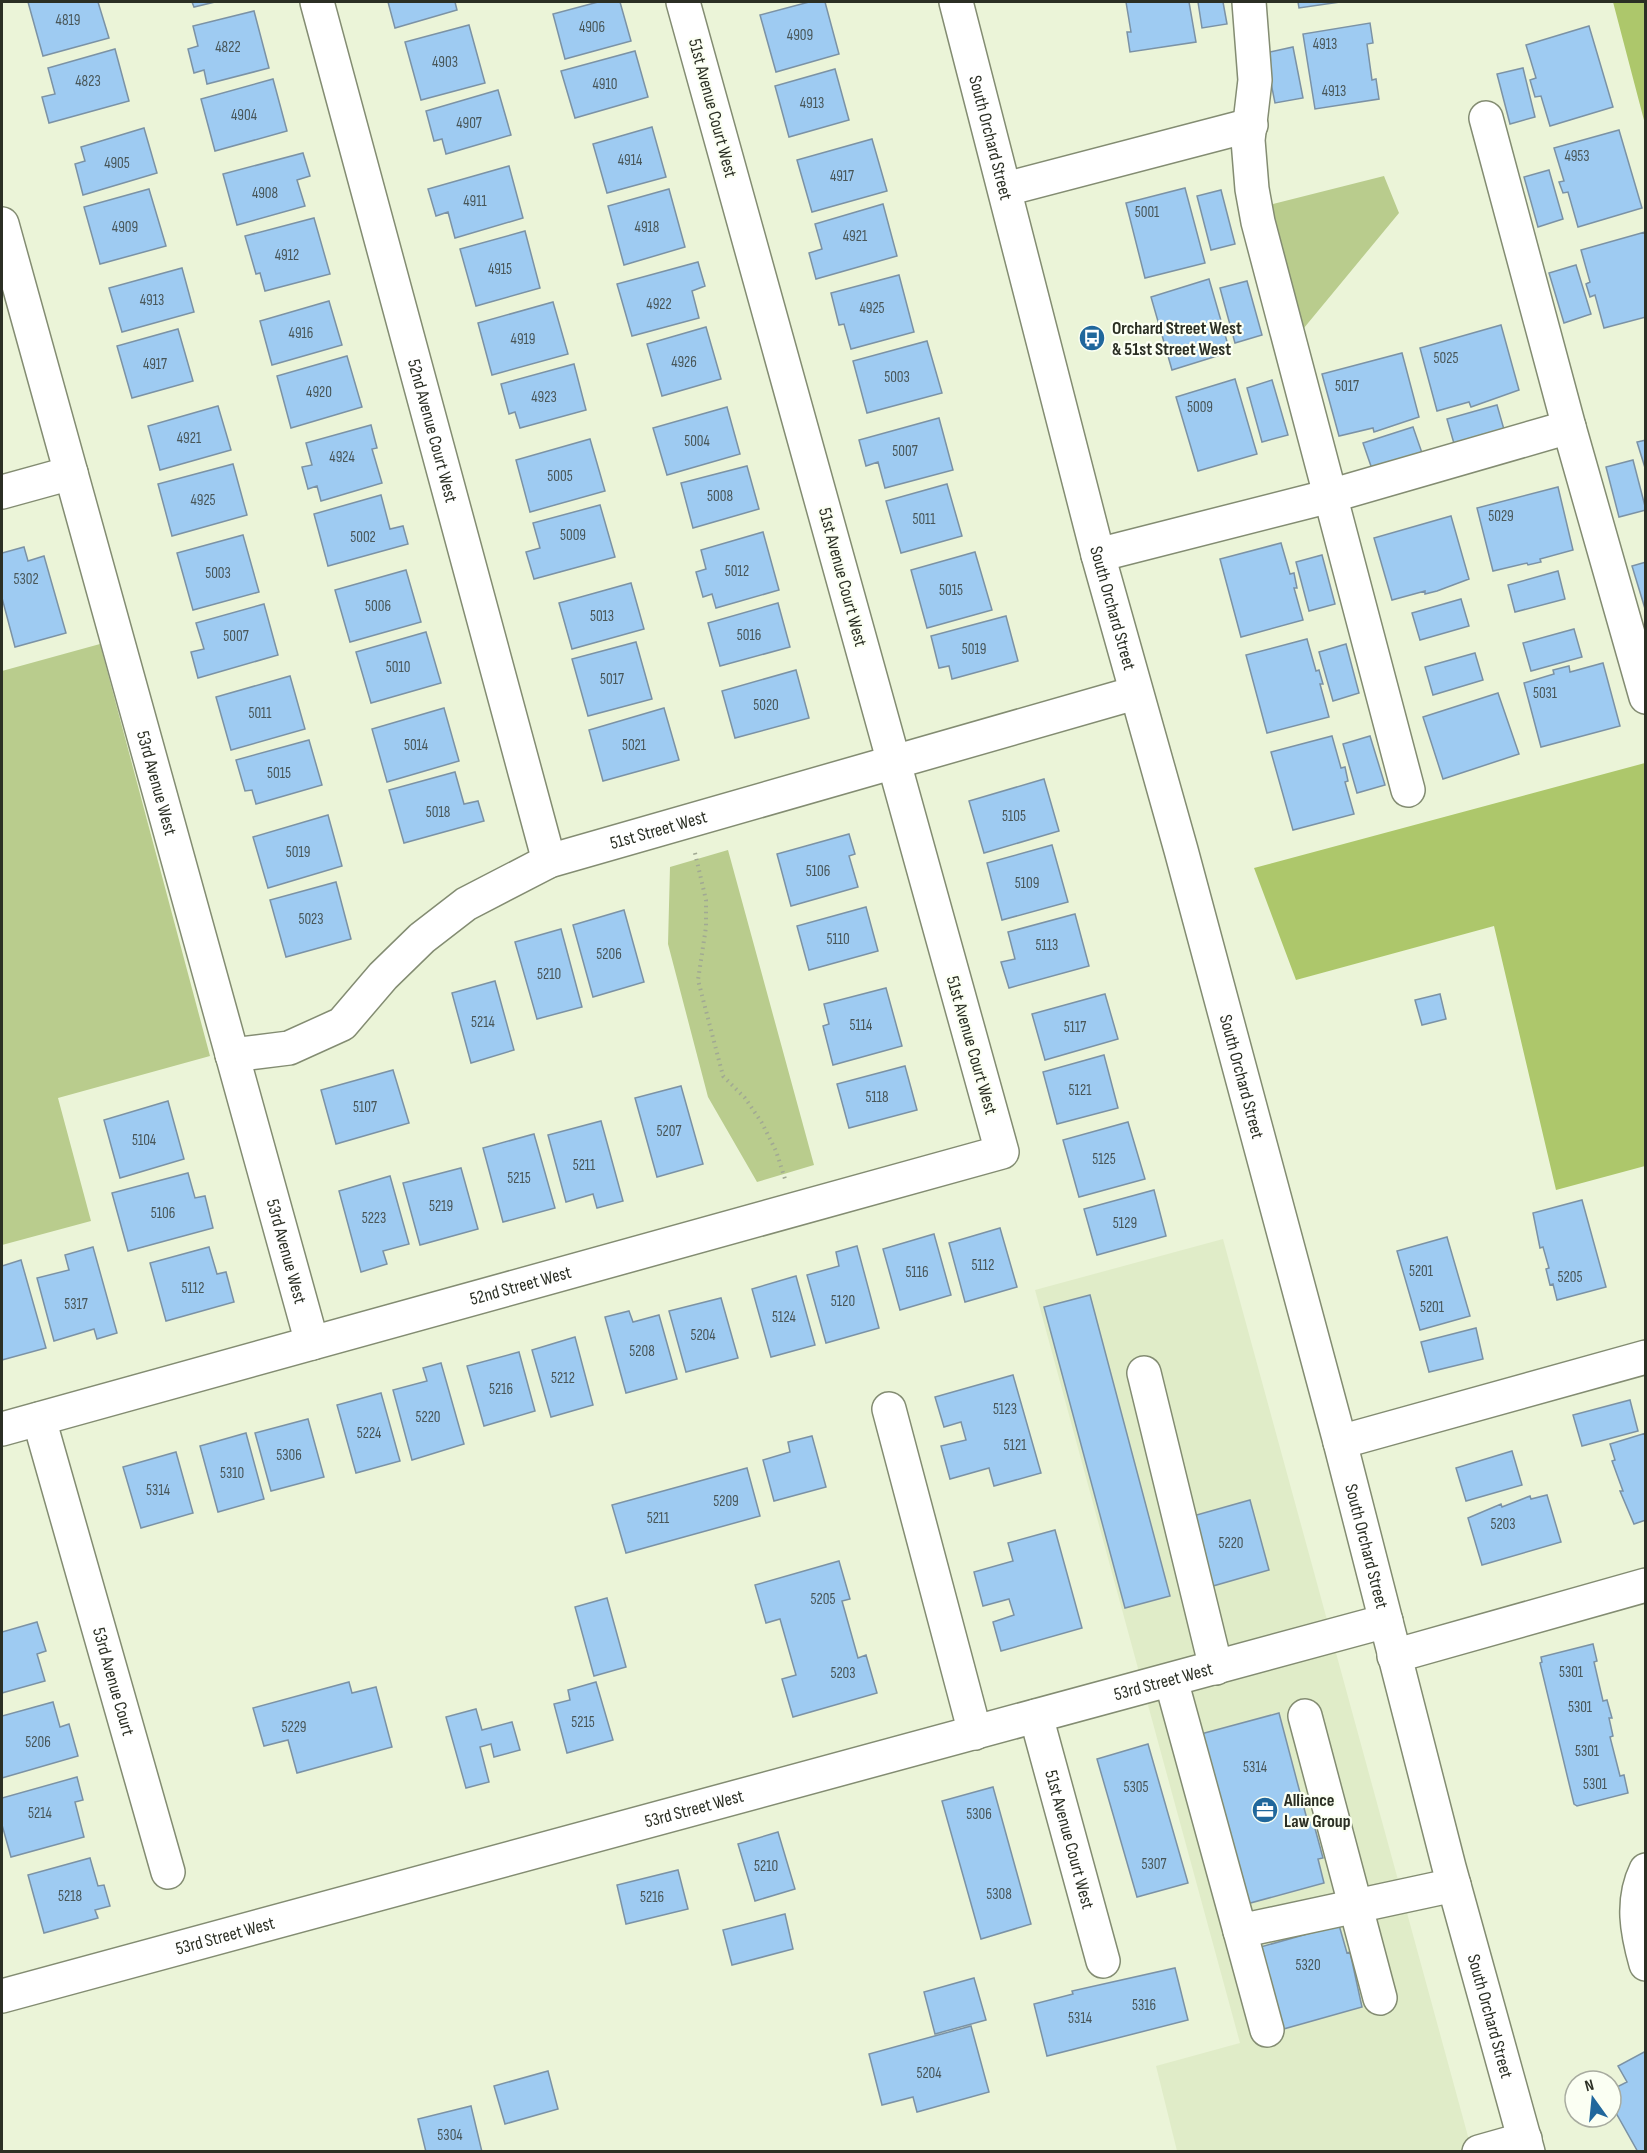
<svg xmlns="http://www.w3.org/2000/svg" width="1647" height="2153" font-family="'Sofia Sans Condensed',sans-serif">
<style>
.built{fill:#e0ecc8}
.green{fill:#b9cc8d}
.forest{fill:#adc76b}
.building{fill:#9ecbf2;stroke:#7b92a5;stroke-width:1.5}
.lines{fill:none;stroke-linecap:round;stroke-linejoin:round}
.minor-casing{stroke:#838c72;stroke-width:36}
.major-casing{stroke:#838c72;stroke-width:36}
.path{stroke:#a1a993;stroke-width:4;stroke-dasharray:1.5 4.5;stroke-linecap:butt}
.minor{stroke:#fff;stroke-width:33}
.major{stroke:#fff;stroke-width:33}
.labels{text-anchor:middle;stroke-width:4.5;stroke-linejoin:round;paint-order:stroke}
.number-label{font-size:15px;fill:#485658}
.street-label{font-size:18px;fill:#2b2f24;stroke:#fbfff3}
.poi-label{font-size:18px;font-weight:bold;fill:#2b2f24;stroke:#fbfff3;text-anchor:start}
</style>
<rect width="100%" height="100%" fill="#ebf4d8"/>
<path class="built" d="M1223 1239 1472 2151H1177L1156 2066 1240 2043 1035 1290Z"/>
<path class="green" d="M1384 176 1399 213 1299 334 1265 206Z
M100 644 210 1056 58 1098 91 1221 2 1245V671Z
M728 850 814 1165 757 1182 708 1097 668 944 670 867Z"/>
<path class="forest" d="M1613 2H1645V124Z
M1645 763V1166L1556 1190 1494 926 1296 980 1254 868Z"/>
<path class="building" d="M28 2H98L109 38 43 56Z
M192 2H215L194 7Z
M388 2H455L457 10 395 28Z
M598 2H620L631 41 565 59 553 14Z
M809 2H825L839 54 776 72 760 15Z
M1126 2H1189L1196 42 1130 52 1127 32H1131Z
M1198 2H1223L1227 24 1202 28Z
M1298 2H1340L1299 8Z
M254 11 269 68 207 84 204 70 194 73 188 49 198 46 193 26Z
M1370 23 1373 43 1367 44 1372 80 1376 79 1379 99 1315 109 1303 34Z
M469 25 485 83 421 100 405 42Z
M1589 26 1613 107 1550 126 1541 96 1535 97 1530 80 1536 78 1526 45Z
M1293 47 1303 98 1275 103 1265 53Z
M115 49 129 101 49 123 42 97 55 94 48 68Z
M635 51 648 97 575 118 561 71Z
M1523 68 1535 117 1510 124 1497 74Z
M835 69 849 120 789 137 775 86Z
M273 79 287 131 215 151 201 99Z
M498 90 511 135 446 154 442 139 434 141 426 111Z
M652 127 666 177 607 193 593 144Z
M144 128 157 173 83 195 75 164 85 161 81 147Z
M1619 130 1642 208 1578 227 1568 192 1563 193 1559 182 1564 181 1554 148Z
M872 139 887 191 812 212 797 160Z
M303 153 310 176 297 180 305 206 237 225 223 174Z
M509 166 523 218 455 238 448 212 436 216 428 189Z
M1549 170 1563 219 1538 227 1524 177Z
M1185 188 1205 263 1145 278 1126 203Z
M149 189 166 246 100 264 84 207Z
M669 189 685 247 624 265 608 206Z
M1221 190 1235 244 1211 250 1197 196Z
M883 204 897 256 816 279 809 253 822 249 815 224Z
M314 218 330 274 265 291 260 273 256 274 245 236Z
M525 231 540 288 476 306 460 249Z
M1645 232 1646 317 1604 328 1595 295 1590 297 1586 284 1590 282 1581 250Z
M698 262 705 286 692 291 699 318 632 336 617 284Z
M1576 265 1591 314 1564 323 1549 273Z
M182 268 194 312 122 332 109 288Z
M899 275 914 332 851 349 844 324 839 325 831 293Z
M1209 279 1230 352 1172 370 1151 297Z
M1247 281 1262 335 1235 343 1220 288Z
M329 301 342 345 272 365 260 321Z
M553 302 568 354 492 375 478 323Z
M1501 325 1519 390 1471 407 1469 402 1437 411 1420 348Z
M706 327 721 379 662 396 647 344Z
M178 329 193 381 132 398 117 346Z
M927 341 942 393 867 413 853 361Z
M1402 353 1419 417 1374 432 1373 428 1339 436 1322 374Z
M347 356 362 407 291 428 277 376Z
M574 364 586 410 520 428 515 412 509 414 501 384Z
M1235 379 1257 454 1198 471 1176 397Z
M1272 380 1288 435 1262 442 1247 388Z
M1497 405 1505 433 1455 447 1447 419Z
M218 406 231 450 160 470 148 426Z
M727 407 740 454 667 475 653 428Z
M939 418 953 470 885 488 878 462 866 466 859 440Z
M371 425 377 448 372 449 382 483 321 501 317 486 308 489 302 467 312 465 306 443Z
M1413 427 1422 453 1372 469 1363 443Z
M590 439 605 491 530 512 516 460Z
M1646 440V471L1637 442Z
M1633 460 1646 510 1619 517 1606 467Z
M233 464 247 515 172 536 158 484Z
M747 466 759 509 693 528 681 483Z
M947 484 962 536 901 553 886 501Z
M1558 487 1573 550 1540 559 1541 562 1528 565 1527 563 1493 571 1477 508Z
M381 495 390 529 403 526 408 544 328 566 314 514Z
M600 505 615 557 534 579 526 552 540 548 533 523Z
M1451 516 1469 579 1437 591 1425 594V591L1392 600 1374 538Z
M763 532 779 590 716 608 712 594 703 597 696 572 706 569 701 550Z
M243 535 259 592 193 610 177 553Z
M1281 543 1290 574 1294 573 1297 588H1294L1303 620 1241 637 1220 559Z
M24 547 28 561 44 556 66 633 15 647 2 598V553Z
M975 552 992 610 927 628 911 570Z
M1322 555 1335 604 1309 611 1296 562Z
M1646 562V612L1632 566Z
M406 570 421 622 350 642 335 590Z
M1558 571 1565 599 1515 612 1508 585Z
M631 583 644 629 572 649 559 603Z
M1461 599 1469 626 1420 640 1412 613Z
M778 603 790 647 720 666 708 623Z
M264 604 278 655 198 678 191 652 204 649 196 623Z
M1006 616 1018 661 952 679 949 666 939 668 931 636Z
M1574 629 1582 657 1531 671 1523 643Z
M426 632 441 683 371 703 356 652Z
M1307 639 1316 671 1319 670 1323 684H1320L1329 717 1267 733 1246 655Z
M636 642 652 699 588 716 572 659Z
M1346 644 1359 693 1333 701 1319 652Z
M1475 653 1483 680 1433 695 1425 667Z
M1603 663 1620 726 1541 747 1524 683 1554 674 1553 670 1569 666 1570 672Z
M796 670 809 718 735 738 722 691Z
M290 676 305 729 231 750 216 697Z
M1498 693 1519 754 1443 779 1423 717Z
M444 708 459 761 387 782 372 729Z
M664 708 679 760 603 781 589 730Z
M1332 736 1341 768 1345 767 1348 781 1345 782 1354 814 1293 830 1271 752Z
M1370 736 1385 785 1357 793 1343 744Z
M309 740 322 785 256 804 252 790 245 791 236 760Z
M455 772 464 804 478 801 484 821 404 843 389 790Z
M1044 779 1059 831 984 853 969 801Z
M328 815 342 866 268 888 253 837Z
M849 834 855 854 849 856 858 887 791 906 777 854Z
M1052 845 1068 902 1002 920 987 863Z
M336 882 351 939 286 957 270 900Z
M866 907 878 951 809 970 797 926Z
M624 910 644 982 593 997 573 925Z
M1075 914 1089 966 1009 988 1001 962 1015 959 1008 932Z
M561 929 582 1007 537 1019 515 942Z
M495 981 514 1050 471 1063 452 993Z
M886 988 902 1046 833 1065 823 1026 829 1024 824 1004Z
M1105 994 1118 1039 1045 1060 1032 1014Z
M1440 994 1446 1019 1422 1025 1415 1000Z
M1104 1055 1118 1108 1057 1124 1043 1072Z
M905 1066 917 1110 849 1128 837 1084Z
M393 1070 409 1123 336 1144 321 1090Z
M681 1086 703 1164 657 1177 635 1098Z
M168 1101 184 1159 120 1178 104 1120Z
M601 1121 623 1201 597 1208 593 1194 566 1202 548 1135Z
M1128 1122 1145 1179 1079 1197 1063 1140Z
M534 1134 555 1208 503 1222 483 1148Z
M461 1168 478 1229 420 1245 403 1183Z
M188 1173 195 1198 205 1196 213 1228 128 1251 112 1193Z
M390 1176 409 1244 383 1251 387 1264 361 1272 339 1191Z
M1154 1190 1166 1236 1097 1255 1084 1209Z
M1582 1200 1606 1287 1557 1300 1553 1284 1550 1285 1546 1269 1549 1268 1543 1247 1540 1248 1533 1213Z
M1000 1228 1017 1287 965 1302 949 1243Z
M934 1234 951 1295 900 1310 883 1249Z
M1447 1237 1470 1316 1420 1330 1397 1251Z
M857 1246 879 1328 826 1343 807 1275 839 1266 836 1252Z
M93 1247 117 1333 97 1339 94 1329 54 1341 37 1278 69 1270 65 1255Z
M209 1247 217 1274 226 1272 234 1302 166 1321 150 1263Z
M21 1260 46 1348 2 1360V1266Z
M796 1276 815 1345 771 1357 752 1289Z
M1090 1295 1170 1596 1125 1608 1044 1307Z
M721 1298 738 1358 686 1372 669 1311Z
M629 1311 633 1322 659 1315 677 1379 626 1393 605 1317Z
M1476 1328 1483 1359 1429 1372 1421 1342Z
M575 1337 593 1405 551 1417 532 1350Z
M519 1352 535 1411 484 1426 467 1366Z
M441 1363 464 1444 412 1460 393 1390 427 1381 423 1368Z
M1013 1375 1041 1473 994 1486 989 1468 950 1479 941 1446 966 1440 961 1422 944 1427 935 1397Z
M381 1393 400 1461 356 1473 337 1405Z
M1630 1400 1638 1431 1582 1446 1573 1415Z
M308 1419 324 1477 271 1491 255 1433Z
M246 1433 264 1499 218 1512 200 1446Z
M1646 1433V1520L1634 1524 1620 1491H1623L1612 1461 1615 1460 1610 1444Z
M812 1436 826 1487 774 1501 763 1460 790 1452 788 1442Z
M1512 1451 1522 1485 1466 1501 1456 1468Z
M176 1452 193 1513 141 1528 123 1467Z
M747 1468 760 1516 626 1553 612 1505Z
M1547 1495 1561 1542 1482 1565 1468 1518 1501 1504 1502 1507 1530 1496 1531 1499Z
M1250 1500 1269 1570 1213 1586 1193 1516Z
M1055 1530 1082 1628 1001 1651 993 1622 1014 1615 1009 1599 983 1606 974 1572 1013 1561 1008 1543Z
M839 1561 850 1599 842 1601 858 1658 866 1655 877 1693 793 1717 782 1679 796 1675 780 1619 766 1623 755 1585Z
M607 1598 626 1667 594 1676 575 1607Z
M37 1622 46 1651 37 1654 45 1681 2 1693V1632Z
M1593 1644 1597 1661 1594 1662 1603 1701 1607 1700 1612 1718H1609L1613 1736 1610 1737 1620 1776 1624 1775 1628 1793 1577 1806 1574 1804 1540 1663 1542 1662 1541 1657Z
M349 1682 352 1693 376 1687 392 1747 297 1773 288 1740 264 1746 253 1708Z
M596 1682 613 1740 567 1753 554 1704 570 1700 568 1690Z
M53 1702 60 1727 69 1724 78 1756 2 1778V1716Z
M476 1709 482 1730 512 1722 520 1750 494 1757 491 1744 480 1747 489 1782 466 1788 446 1717Z
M1279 1713 1308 1823 1313 1821 1323 1858 1318 1859 1324 1883 1243 1905 1197 1735Z
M1148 1744 1188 1883 1137 1897 1097 1759Z
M77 1777 83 1800 75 1802 84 1837 11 1857 2 1825V1798Z
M993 1787 1031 1924 981 1939 942 1801Z
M778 1832 795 1889 755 1901 738 1844Z
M90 1858 98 1886 104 1885 110 1906 95 1910 98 1918 44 1933 28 1875Z
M678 1870 688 1909 626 1924 617 1885Z
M785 1914 793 1949 732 1965 723 1930Z
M1339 1925 1347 1953 1350 1952 1362 2007 1280 2030 1257 1948Z
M1175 1968 1188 2020 1047 2056 1034 2004 1073 1994 1072 1991Z
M974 1978 986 2020 935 2034 924 1992Z
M971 2026 989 2092 917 2112 913 2097 882 2105 869 2054Z
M1646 2051V2152H1638L1611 2104V2090L1627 2082 1618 2066Z
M548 2071 558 2109 505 2124 494 2086Z
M471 2106 482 2152H426L418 2119Z"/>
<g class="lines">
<defs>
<g id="minor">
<path id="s1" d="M317 2 549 861"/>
<path d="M1249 2 1255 80 1248 140 1252 189 1258 222 1408 790"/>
<path d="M1486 118 1569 427 1646 697"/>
<path d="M1006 189 1251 125"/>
<path id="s2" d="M2 224 312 1343"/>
<path d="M2 492 71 473"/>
<path d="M1098 555 1330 496 1569 427"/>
<path id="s3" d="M232 1055 289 1048 342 1024 383 976 422 938 466 904 549 861 1135 693"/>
<path d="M1144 1373 1216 1668"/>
<path d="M889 1409 975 1733"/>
<path id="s4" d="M39 1419 168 1872"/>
<path id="s5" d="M2 1429 1002 1152 683 2"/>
<path d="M1340 1442 1646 1357"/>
<path d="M1394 1656 1646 1585"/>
<path d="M1171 1680 1240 1931 1454 1885"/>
<path id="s6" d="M1036 1716 1103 1961"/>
<path d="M1305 1716 1380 1998"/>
<path d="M1646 1870C1631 1901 1637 1932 1646 1964"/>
<path d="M1240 1931 1267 2030"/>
<path id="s7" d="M2 1996 1386 1621"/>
<path d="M1479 2152 1525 2139"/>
</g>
<g id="major">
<path id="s8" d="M956 2 1098 555 1181 850 1340 1442 1449 1867 1528 2152"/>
</g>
</defs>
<use href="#minor" class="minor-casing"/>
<use href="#major" class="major-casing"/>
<path class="path" d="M695 853 706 900V927L698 980 723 1076 745 1098 762 1123 776 1151 785 1179"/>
<use href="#minor" class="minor"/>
<use href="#major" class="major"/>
</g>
<defs>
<symbol id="bus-disc" viewBox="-11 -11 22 22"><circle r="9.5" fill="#20679c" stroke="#fbfff3"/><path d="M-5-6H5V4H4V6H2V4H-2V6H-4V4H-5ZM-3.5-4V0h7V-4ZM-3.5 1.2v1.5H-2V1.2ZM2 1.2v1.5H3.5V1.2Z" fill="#fff"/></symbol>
<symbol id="office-disc" viewBox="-11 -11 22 22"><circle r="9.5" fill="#20679c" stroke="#fbfff3"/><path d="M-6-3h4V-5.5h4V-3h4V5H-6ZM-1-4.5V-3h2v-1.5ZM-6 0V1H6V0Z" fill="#fff"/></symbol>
</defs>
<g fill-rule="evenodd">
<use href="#bus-disc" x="1077" y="323" width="30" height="30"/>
<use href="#office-disc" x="1250" y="1795" width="30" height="30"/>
</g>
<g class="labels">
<g class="number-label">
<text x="68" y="25">4819</text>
<text x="592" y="32">4906</text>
<text x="800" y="40">4909</text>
<text x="1325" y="49">4913</text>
<text x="228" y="52">4822</text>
<text x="445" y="67">4903</text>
<text x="88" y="86">4823</text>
<text x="605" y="89">4910</text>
<text x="1334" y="96">4913</text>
<text x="812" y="108">4913</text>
<text x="244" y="120">4904</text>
<text x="469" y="128">4907</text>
<text x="1577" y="161">4953</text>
<text x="630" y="165">4914</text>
<text x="117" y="168">4905</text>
<text x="842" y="181">4917</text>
<text x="265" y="198">4908</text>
<text x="475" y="206">4911</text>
<text x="1147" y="217">5001</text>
<text x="125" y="232">4909</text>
<text x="647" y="232">4918</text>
<text x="855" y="241">4921</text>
<text x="287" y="260">4912</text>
<text x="500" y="274">4915</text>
<text x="152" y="305">4913</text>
<text x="659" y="309">4922</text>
<text x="872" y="313">4925</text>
<text x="301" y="338">4916</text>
<text x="523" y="344">4919</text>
<text x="1446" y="363">5025</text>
<text x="684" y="367">4926</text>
<text x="155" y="369">4917</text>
<text x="897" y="382">5003</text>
<text x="1347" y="391">5017</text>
<text x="319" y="397">4920</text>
<text x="544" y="402">4923</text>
<text x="1200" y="412">5009</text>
<text x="189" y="443">4921</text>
<text x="697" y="446">5004</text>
<text x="905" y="456">5007</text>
<text x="342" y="462">4924</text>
<text x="560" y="481">5005</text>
<text x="720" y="501">5008</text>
<text x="203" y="505">4925</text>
<text x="1501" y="521">5029</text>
<text x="924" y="524">5011</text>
<text x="573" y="540">5009</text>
<text x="363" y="542">5002</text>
<text x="737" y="576">5012</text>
<text x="218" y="578">5003</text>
<text x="26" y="584">5302</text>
<text x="951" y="595">5015</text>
<text x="378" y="611">5006</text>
<text x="602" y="621">5013</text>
<text x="749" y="640">5016</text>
<text x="236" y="641">5007</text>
<text x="974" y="654">5019</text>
<text x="398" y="672">5010</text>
<text x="612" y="684">5017</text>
<text x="1545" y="698">5031</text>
<text x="766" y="710">5020</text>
<text x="260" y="718">5011</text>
<text x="416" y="750">5014</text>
<text x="634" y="750">5021</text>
<text x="279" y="778">5015</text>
<text x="438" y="817">5018</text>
<text x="1014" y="821">5105</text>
<text x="298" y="857">5019</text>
<text x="818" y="876">5106</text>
<text x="1027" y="888">5109</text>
<text x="311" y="924">5023</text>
<text x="838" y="944">5110</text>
<text x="1047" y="950">5113</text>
<text x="609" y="959">5206</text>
<text x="549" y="979">5210</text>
<text x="483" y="1027">5214</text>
<text x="861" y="1030">5114</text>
<text x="1075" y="1032">5117</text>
<text x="1080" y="1095">5121</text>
<text x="877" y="1102">5118</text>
<text x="365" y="1112">5107</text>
<text x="669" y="1136">5207</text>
<text x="144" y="1145">5104</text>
<text x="1104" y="1164">5125</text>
<text x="584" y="1170">5211</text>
<text x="519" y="1183">5215</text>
<text x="441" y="1211">5219</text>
<text x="163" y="1218">5106</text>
<text x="374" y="1223">5223</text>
<text x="1125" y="1228">5129</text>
<text x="983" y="1270">5112</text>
<text x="1421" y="1276">5201</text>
<text x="917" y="1277">5116</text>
<text x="1570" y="1282">5205</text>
<text x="193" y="1293">5112</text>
<text x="843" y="1306">5120</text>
<text x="76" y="1309">5317</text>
<text x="1432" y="1312">5201</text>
<text x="784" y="1322">5124</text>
<text x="703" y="1340">5204</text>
<text x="642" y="1356">5208</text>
<text x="563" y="1383">5212</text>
<text x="501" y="1394">5216</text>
<text x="1005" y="1414">5123</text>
<text x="428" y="1422">5220</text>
<text x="369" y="1438">5224</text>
<text x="1015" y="1450">5121</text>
<text x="289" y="1460">5306</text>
<text x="232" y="1478">5310</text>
<text x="158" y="1495">5314</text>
<text x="726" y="1506">5209</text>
<text x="658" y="1523">5211</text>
<text x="1503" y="1529">5203</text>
<text x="1231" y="1548">5220</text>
<text x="823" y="1604">5205</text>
<text x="1571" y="1677">5301</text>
<text x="843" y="1678">5203</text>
<text x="1580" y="1712">5301</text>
<text x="583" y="1727">5215</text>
<text x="294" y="1732">5229</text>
<text x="38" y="1747">5206</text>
<text x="1587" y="1756">5301</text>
<text x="1255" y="1772">5314</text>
<text x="1595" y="1789">5301</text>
<text x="1136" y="1792">5305</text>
<text x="40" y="1818">5214</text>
<text x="979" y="1819">5306</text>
<text x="1154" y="1869">5307</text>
<text x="766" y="1871">5210</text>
<text x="999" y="1899">5308</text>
<text x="70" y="1901">5218</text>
<text x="652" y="1902">5216</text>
<text x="1308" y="1970">5320</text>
<text x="1144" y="2010">5316</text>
<text x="1080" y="2023">5314</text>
<text x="929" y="2078">5204</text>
<text x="450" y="2140">5304</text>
</g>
<g class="street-label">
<text transform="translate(713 108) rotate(75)" y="6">51st Avenue Court West</text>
<text dy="6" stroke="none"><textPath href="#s8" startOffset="140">South Orchard Street</textPath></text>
<text dy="6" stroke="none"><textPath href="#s1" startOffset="444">52nd Avenue Court West</textPath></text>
<text transform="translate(843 577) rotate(75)" y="6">51st Avenue Court West</text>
<text dy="6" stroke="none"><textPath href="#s8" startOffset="626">South Orchard Street</textPath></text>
<text dy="6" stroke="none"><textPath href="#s2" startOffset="580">53rd Avenue West</textPath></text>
<text dy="6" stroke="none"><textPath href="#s3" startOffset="496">51st Street West</textPath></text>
<text transform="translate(972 1045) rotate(74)" y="6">51st Avenue Court West</text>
<text dy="6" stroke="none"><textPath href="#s8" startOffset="1112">South Orchard Street</textPath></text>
<text dy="6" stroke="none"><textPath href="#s2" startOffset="1066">53rd Avenue West</textPath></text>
<text dy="6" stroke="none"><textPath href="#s5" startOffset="538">52nd Street West</textPath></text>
<text dy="6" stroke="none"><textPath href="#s8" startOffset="1598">South Orchard Street</textPath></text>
<text dy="6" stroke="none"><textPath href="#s4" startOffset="273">53rd Avenue Court</textPath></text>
<text dy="6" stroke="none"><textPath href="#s7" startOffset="1203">53rd Street West</textPath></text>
<text dy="6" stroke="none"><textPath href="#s7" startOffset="717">53rd Street West</textPath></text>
<text dy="6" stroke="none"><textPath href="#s6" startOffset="128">51st Avenue Court West</textPath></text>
<text dy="6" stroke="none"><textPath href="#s7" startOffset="231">53rd Street West</textPath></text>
<text dy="6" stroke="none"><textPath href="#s8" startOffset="2084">South Orchard Street</textPath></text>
</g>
<g class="poi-label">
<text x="1112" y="334">Orchard Street West<tspan x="1112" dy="21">&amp; 51st Street West</tspan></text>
<text x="1284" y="1806">Alliance<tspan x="1284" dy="21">Law Group</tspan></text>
</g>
</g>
<rect width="1647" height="2153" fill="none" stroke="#2b2f24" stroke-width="6"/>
<g transform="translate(1593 2099) rotate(345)"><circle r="28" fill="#fbfff3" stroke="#a8aca0" stroke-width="1.5"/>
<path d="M0-4.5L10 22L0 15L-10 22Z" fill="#20679c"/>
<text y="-9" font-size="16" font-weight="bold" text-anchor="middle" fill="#2b2f24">N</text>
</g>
</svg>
